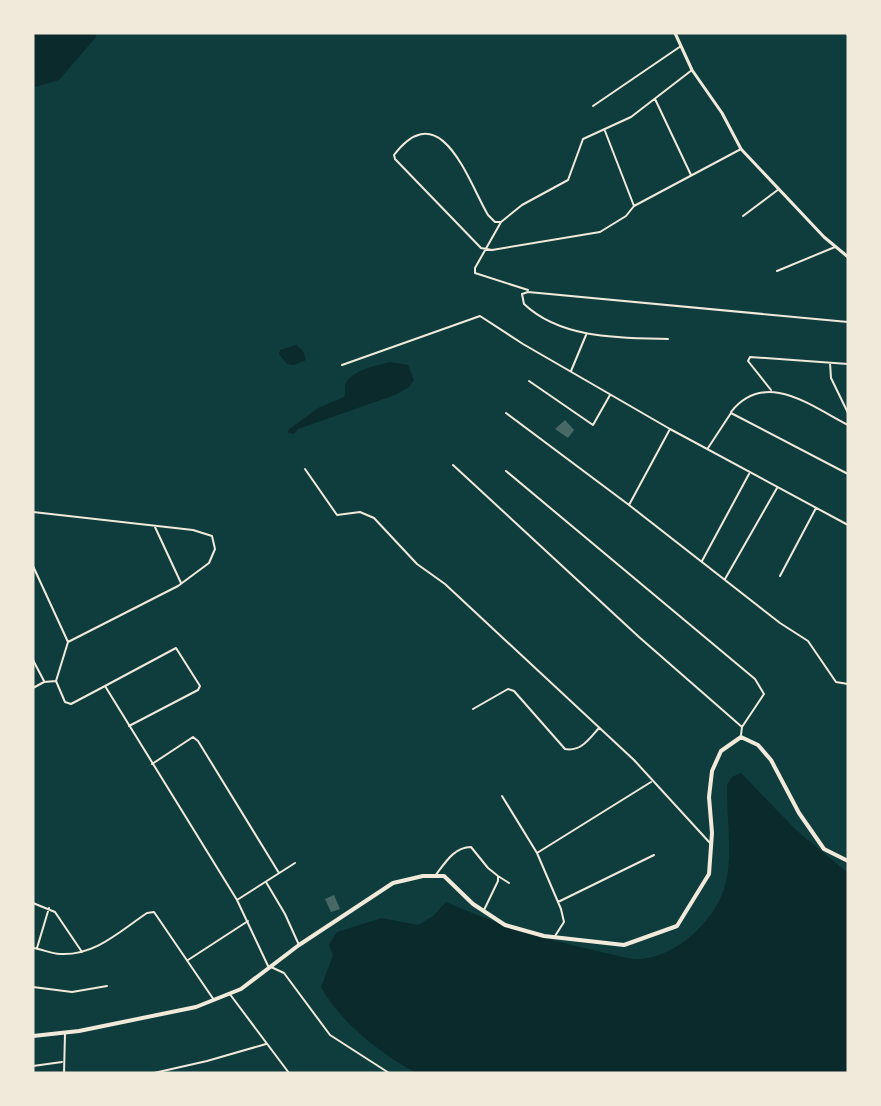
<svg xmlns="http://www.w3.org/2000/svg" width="881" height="1106" font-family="'Source Serif 4',serif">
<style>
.water{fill:#0a2a2b}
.building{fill:#486865}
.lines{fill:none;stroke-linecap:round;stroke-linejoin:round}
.minor{stroke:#f1e9da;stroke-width:2}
.tertiary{stroke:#f1e9da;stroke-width:3}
.primary{stroke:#f1e9da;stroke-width:4}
</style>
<rect width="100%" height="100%" fill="#0f3d3e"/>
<path class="water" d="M33 33H95L96 37 59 80 35 87Z
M296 345 303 351 306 360 294 365 287 364 279 354 280 350Z
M390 362 408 365 414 380 409 387 395 395 298 429 294 434 288 433V430L318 408 344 397C346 392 344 387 346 383 354 369 376 366 390 362Z
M741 773 796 830 848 873V1073H416C381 1054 340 1022 321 987L333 955 329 945 337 932 382 918 418 925 433 916 446 902C497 925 550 941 606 953 616 955 631 960 641 959 677 956 713 922 724 889 734 857 726 818 727 785L732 777Z"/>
<path class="building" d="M565 420 574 430 568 438 555 429Z
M334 895 340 909 331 912 325 899Z"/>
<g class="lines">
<path class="minor" d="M846 33 848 35
M692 70 631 117 583 139 568 180 522 205 501 222H495L488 215C468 181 441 94 394 155L395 159 481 248 492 250 600 232 626 216 634 206 741 149
M655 99 691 175
M593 106 681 46
M605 131 634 206
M743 216 779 189
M501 222 475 268V273L528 290
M777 271 835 247
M668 339C620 338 561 339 524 304L522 294 528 292 848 322
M830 363 831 378 848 413
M342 365 480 316 523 344 670 429 848 525
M571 371 586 335
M529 381 593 425 610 395
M771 390 748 361 750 357 848 364
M731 412C765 369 811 406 848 425
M506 413 629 505 780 623 808 641 836 682 848 684
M708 448 731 413 848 474
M453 465 639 637 742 727 741 735
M305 469 337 515 360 512 374 518 417 564 445 584 634 760 710 843
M506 471 755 679 764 694 742 727
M629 505 670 429
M33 512 193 530 212 536 215 549 209 563 178 586 68 642 56 681 44 682 33 688
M155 527 181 583
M702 561 749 474
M33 566 68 642
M780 576 816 508
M725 579 777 488
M33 660 44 681
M56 681 65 702 71 704 105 686 237 900 269 968
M105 686 176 648 200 686 198 690 129 726
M473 709 508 689 514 691 565 749C581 752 589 739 599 728
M152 764 193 737 198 741 279 873
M502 796 537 853 561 909 564 922 555 936
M537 853 651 782
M435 876C445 863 454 847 471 847L488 868 498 876V881L484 910
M498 876 509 883
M266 882 285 914 299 945
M237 900 295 863
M558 902 654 855
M33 903 55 912 82 952
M33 948C42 949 51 954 60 954 95 956 120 931 147 913L154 912 214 1000
M37 948 49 908
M188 960 248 921
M271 967 284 973 330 1035 389 1073
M33 987 72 992 107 986
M229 993 289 1073
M33 1066 62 1062
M64 1073 65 1034
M154 1073 207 1061 266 1044"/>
<path class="tertiary" d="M675 33 692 70 722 113 741 149 824 237 848 257"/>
<path class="primary" d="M33 1036 79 1031 196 1007 241 989 299 945 393 883 423 876H444L473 904 505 925 544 936 624 945 677 926 709 874 712 833 709 797 712 771 721 751 741 737 758 745 771 760 799 813 824 849 848 861"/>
</g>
<rect width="881" height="1106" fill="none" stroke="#f1e9da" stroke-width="69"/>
</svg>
